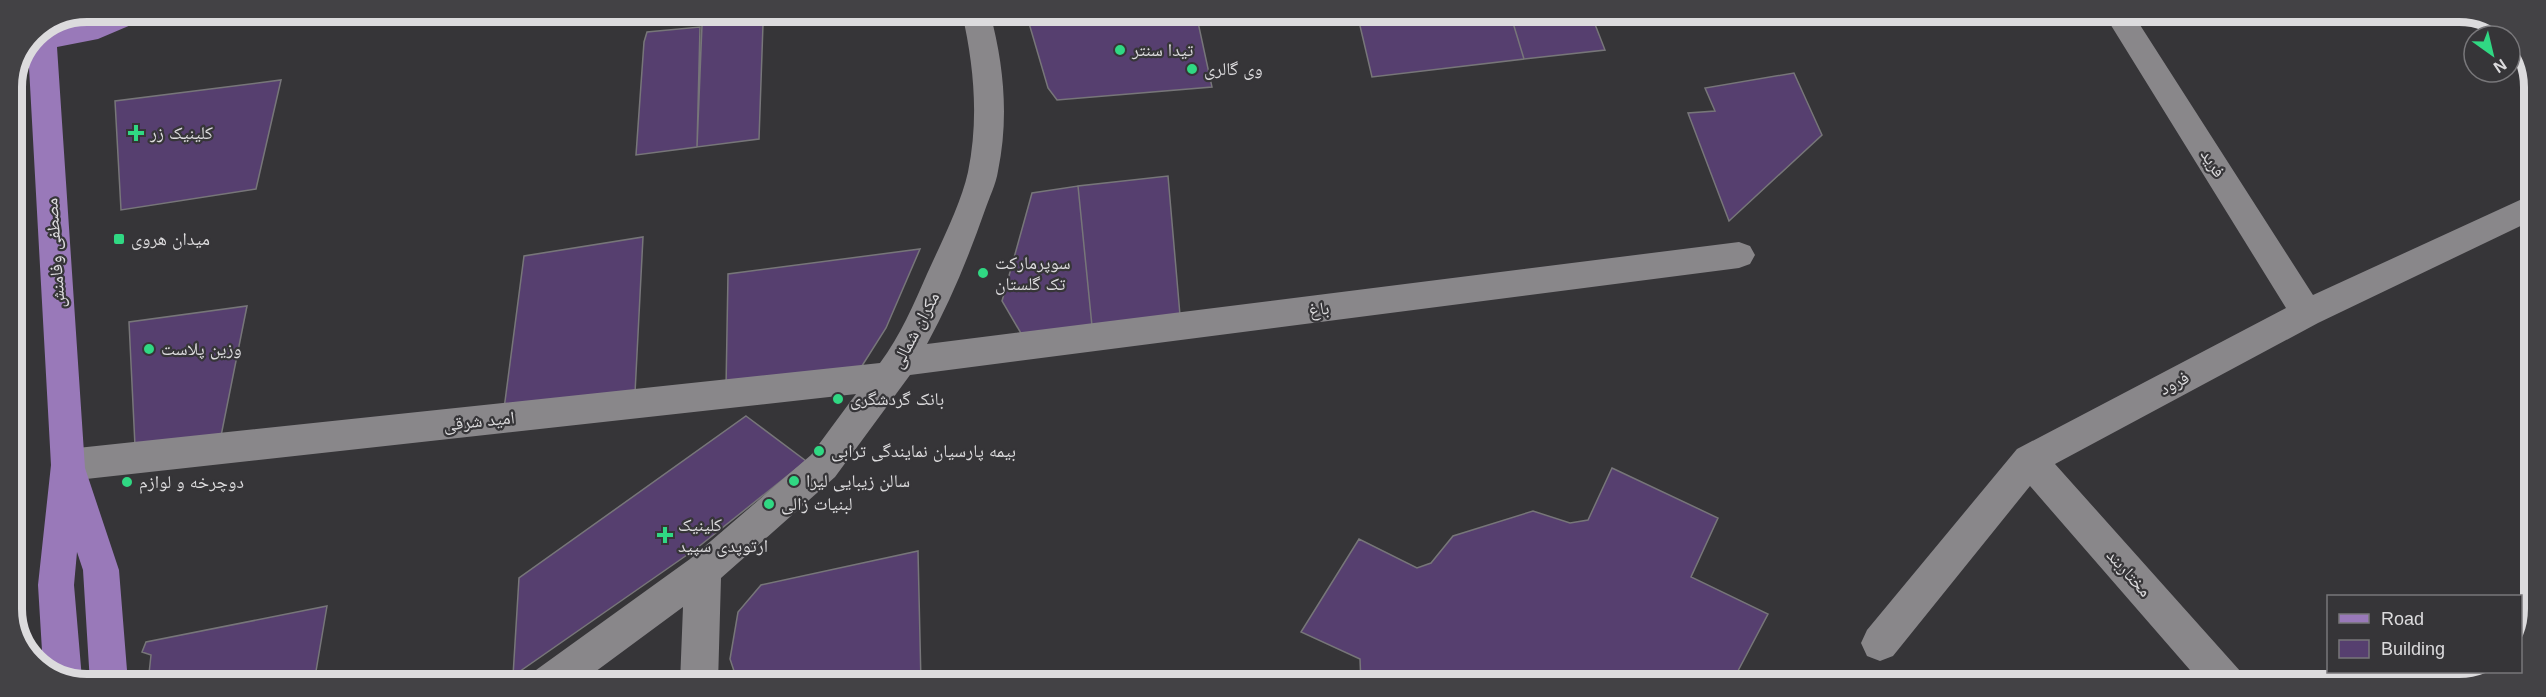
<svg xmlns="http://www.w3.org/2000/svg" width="2546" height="697" font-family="Helvetica,'Noto Naskh Arabic',sans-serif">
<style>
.building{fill:#563f6f;stroke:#777679;stroke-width:1.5}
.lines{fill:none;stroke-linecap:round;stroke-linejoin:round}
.minor{fill:#89878a;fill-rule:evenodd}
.major{fill:#9979b9;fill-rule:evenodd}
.poi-dot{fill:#30d883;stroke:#363538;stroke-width:2}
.labels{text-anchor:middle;stroke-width:4.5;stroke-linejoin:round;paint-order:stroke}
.poi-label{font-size:18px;fill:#dcdbdd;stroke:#363538;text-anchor:start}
.street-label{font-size:18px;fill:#dcdbdd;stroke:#363538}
.rim{fill:none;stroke:#dcdbdd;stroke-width:8}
</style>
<rect width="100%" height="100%" fill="#363538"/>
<path class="building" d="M1026 13H1196L1212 87 1057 100 1048 88Z
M1357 13H1510L1524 59 1372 77Z
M1510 13 1591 14 1605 50 1524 59Z
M756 16 763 24 759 139 697 147 702 25Z
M700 27 697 147 636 155 644 42 647 32Z
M1794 73 1822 135 1729 221 1688 113 1715 111 1705 88Z
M281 80 256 189 121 210 115 101Z
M1168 176 1180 315 1092 326 1078 186Z
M1078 186 1092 326 1022 335 1002 301 1032 193Z
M643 237 635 393 504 409 524 256Z
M920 249 886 328 860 369 726 388 728 274Z
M247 306 220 441 135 446 129 322Z
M746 416 806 461 697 548 513 676 519 578Z
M1612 468 1718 518 1691 577 1768 614 1731 684H1674L1653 674 1643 684H1361L1360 659 1301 632 1359 539 1417 568 1431 563 1453 536 1533 511 1570 523 1588 520Z
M918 551 921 683H752V675L736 677 730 659 738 612 761 585Z
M327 606 314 683H148L151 655 142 652 146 642Z"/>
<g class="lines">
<path class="minor" d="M962 13H990C1004 65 1009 118 998 171 996 184 989 198 985 210 969 256 950 302 927 344L1739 242 1750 246 1755 255 1750 264 1739 268 910 375 835 477 721 578 718 683H680L683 607 580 683H530L536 670 690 559 811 455 856 394 68 481 56 476 51 465 56 454 68 449 880 363C900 336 914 304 927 274 941 243 961 204 968 172 979 118 974 66 962 13Z
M1795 14H1827L1823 21 1813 24 1799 21Z
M2104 14H2133L2313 295 2533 194V220L2318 323 2055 464 2241 672 2247 685H2203L2030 486 1893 656 1880 661 1867 656 1861 643 1867 630 2017 449 2286 308Z"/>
<path class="major" d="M108 12H149L145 19 98 39 57 47 85 468 119 570 128 683H90L83 570 77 552 74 585 82 679 80 683H68L43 667 38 585 51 465 28 49 34 34C59 24 82 23 108 12Z"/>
</g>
<g class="poi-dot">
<circle cx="1120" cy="50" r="6"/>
<circle cx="1192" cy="69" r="6"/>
<path d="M133 124h6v6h6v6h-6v6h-6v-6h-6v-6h6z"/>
<rect x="113" y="233" width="12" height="12" rx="3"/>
<circle cx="983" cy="273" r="6"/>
<circle cx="149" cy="349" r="6"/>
<circle cx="838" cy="399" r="6"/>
<circle cx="819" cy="451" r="6"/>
<circle cx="794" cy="481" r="6"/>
<circle cx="127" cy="482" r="6"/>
<circle cx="769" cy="504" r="6"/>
<path d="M662 526h6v6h6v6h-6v6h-6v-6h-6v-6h6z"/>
</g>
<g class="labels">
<g class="poi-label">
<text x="1132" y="56">تیدا سنتر</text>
<text x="1204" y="75">وی گالری</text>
<text x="150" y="139">کلینیک زر</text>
<text x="131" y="245">میدان هروی</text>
<text x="995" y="269">سوپرمارکت<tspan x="995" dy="21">تک گلستان</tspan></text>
<text x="161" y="355">وزین پلاست</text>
<text x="850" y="405">بانک گردشگری</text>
<text x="831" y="457">بیمه پارسیان نمایندگی ترابی</text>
<text x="806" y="487">سالن زیبایی لیرا</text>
<text x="139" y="488">دوچرخه و لوازم</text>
<text x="781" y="510">لبنیات زالی</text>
<text x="678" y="531">کلینیک<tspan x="678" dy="21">ارتوپدی سپید</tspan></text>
</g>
<g class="street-label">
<text transform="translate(2213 163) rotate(58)" y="6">فرید</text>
<text transform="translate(55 253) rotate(-94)" y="6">مصطفی وفامنش</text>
<text transform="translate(1319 309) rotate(-7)" y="6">باغ</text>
<text transform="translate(915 330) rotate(-62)" y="6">مکران شمالی</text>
<text transform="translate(2174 383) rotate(-28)" y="6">فرود</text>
<text transform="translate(479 421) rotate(-6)" y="6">امید شرقی</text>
<text transform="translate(2129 573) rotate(48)" y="6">مختاربند</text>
</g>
</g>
<path d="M0 0H2546V697H0ZM87 22H2459A65 65 0 0 1 2524 87V609A65 65 0 0 1 2459 674H87A65 65 0 0 1 22 609V87A65 65 0 0 1 87 22Z" fill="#434245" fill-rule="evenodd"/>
<path class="rim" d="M87 22H2459A65 65 0 0 1 2524 87V609A65 65 0 0 1 2459 674H87A65 65 0 0 1 22 609V87A65 65 0 0 1 87 22Z"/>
<rect x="2327" y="595" width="195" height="78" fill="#363538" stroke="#78777a" stroke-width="1.5"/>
<rect x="2339" y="614" width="30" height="9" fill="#9979b9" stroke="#78777a" stroke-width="1.5"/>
<text x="2381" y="625" font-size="18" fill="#dcdbdd">Road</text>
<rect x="2339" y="640" width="30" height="18" fill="#563f6f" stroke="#78777a" stroke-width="1.5"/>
<text x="2381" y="655" font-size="18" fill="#dcdbdd">Building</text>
<g transform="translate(2492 54) rotate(146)"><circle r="28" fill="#363538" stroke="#78777a" stroke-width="1.5"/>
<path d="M0-4.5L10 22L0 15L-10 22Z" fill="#30d883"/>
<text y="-9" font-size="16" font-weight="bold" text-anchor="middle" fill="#dcdbdd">N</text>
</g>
</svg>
